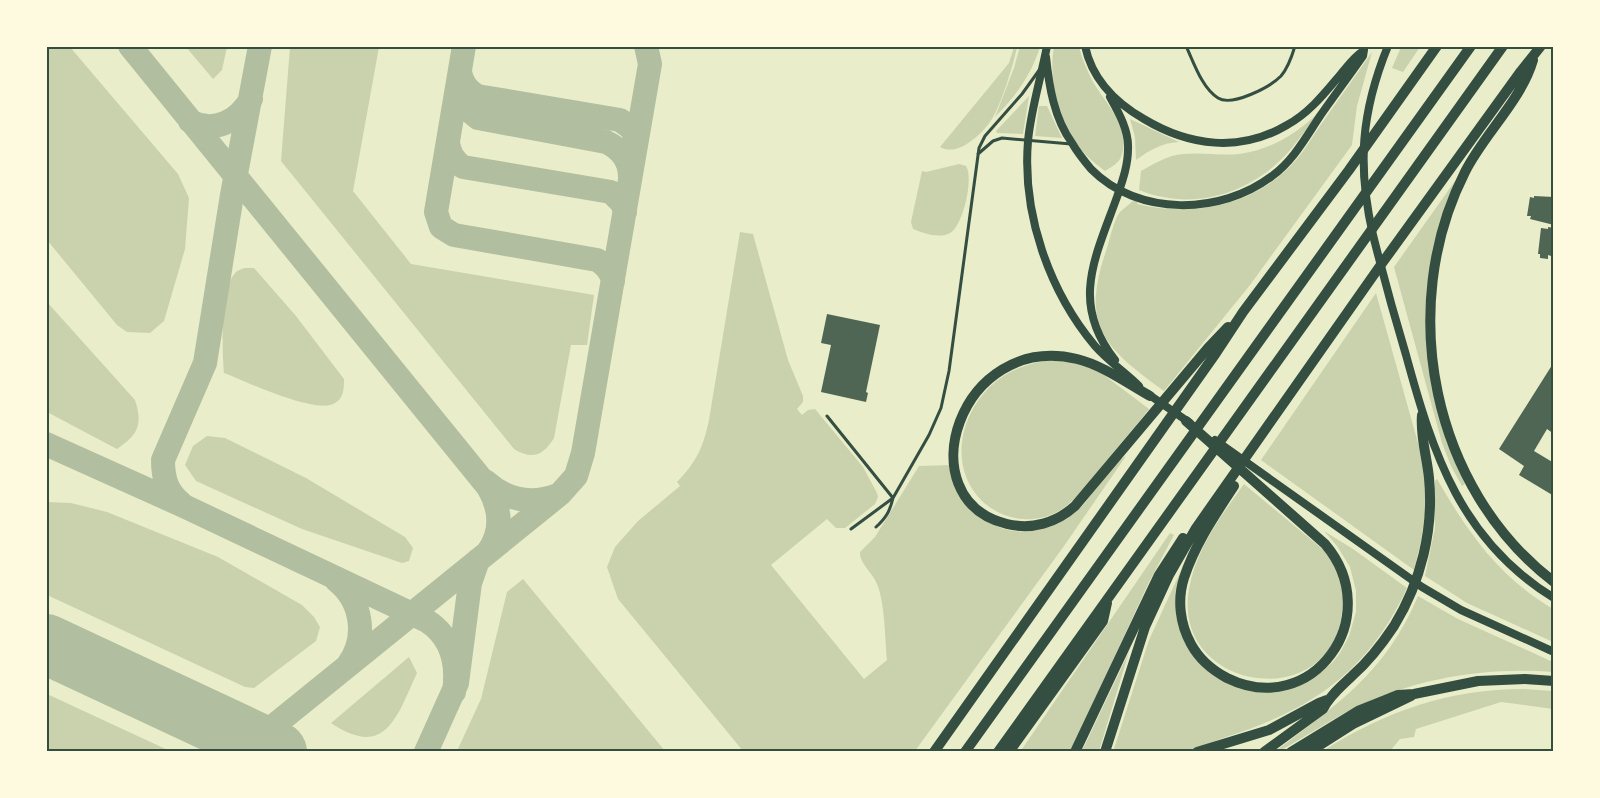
<svg xmlns="http://www.w3.org/2000/svg" width="1600" height="798" font-family="'Fira Sans',sans-serif">
<style>
.green{fill:#cad2ad}
.lines{fill:none;stroke-linecap:round;stroke-linejoin:round}
.taxiway{stroke:#b2bea0;stroke-width:24}
.runway{stroke:#b2bea0;stroke-width:60}
.building{fill:#4f6655}
.service{stroke:#344e41;stroke-width:3}
.secondary{stroke:#344e41;stroke-width:8}
.motorway{stroke:#344e41;stroke-width:10}
.neatline{fill:none;stroke:#344e41;stroke-width:2}
</style>
<rect width="100%" height="100%" fill="#e9edc9"/>
<path class="green" d="M1020 46 1040 47C1031 75 1016 96 995 117L1014 68Z
M46 47H70L178 174 189 198 185 249 164 321 150 333 127 332 117 325 47 240Z
M186 47H227L222 70 213 79Z
M290 47H379L353 191 411 264 594 295 587 345H571L554 438C543 456 532 460 514 449L281 161Z
M1014 47H1017C1014 63 1000 109 990 122 980 136 957 157 940 147L1009 63Z
M1054 47H1079C1082 59 1087 70 1093 82 1106 104 1134 131 1120 159 1117 164 1110 168 1105 171 1099 166 1093 162 1087 156 1062 130 1047 83 1054 47Z
M1401 47H1420L1403 72 1392 68Z
M1372 52 1357 106 1352 145 1250 285 1164 391C1105 348 1080 327 1106 251 1110 240 1113 221 1120 212 1124 208 1130 204 1134 200L1138 202 1137 204C1194 218 1257 205 1296 160 1305 150 1312 137 1320 126 1337 101 1355 77 1372 52Z
M1029 96 1023 134 997 133 996 131Z
M1039 106H1047L1062 138 1035 136Z
M1316 115C1313 123 1304 132 1298 140 1262 190 1198 214 1139 190L1141 171C1154 164 1168 155 1183 154 1202 152 1220 156 1239 154 1270 150 1294 135 1316 115Z
M1130 119 1179 142C1161 143 1150 150 1136 160L1135 137Z
M959 164 966 166C974 178 963 226 950 233 939 239 923 233 913 229L911 222 922 171 926 172Z
M1455 181 1457 182 1430 275 1438 410 1446 441 1465 484 1462 486 1451 466 1442 443 1394 267Z
M740 232 753 234 788 360 803 396V402L797 409 802 415 808 410 815 409 863 467 877 493 878 497 875 504 845 528H836L827 519 771 565 864 679 887 660C885 639 885 603 877 584 873 573 859 563 860 552L875 537 919 466 950 465C958 478 976 512 986 520 1016 542 1061 530 1084 504 1095 491 1113 463 1126 456L1064 546 915 751H743L618 599 607 567 615 547 638 521 680 486 677 482C697 461 703 448 709 420Z
M244 268H254L296 316 344 379C344 388 344 398 335 403 316 415 245 381 224 373 222 352 220 287 236 272 238 270 242 269 244 268Z
M1376 293 1425 468V513L1421 541 1414 570 1261 460Z
M47 302 135 400C143 425 138 435 117 449L47 412Z
M1048 360 1073 362 1096 369 1149 409C1133 429 1116 449 1100 469 1088 483 1077 499 1062 509 1050 517 1037 520 1023 519 1007 518 993 511 982 501 944 463 963 401 1005 375 1018 367 1033 363 1048 360Z
M207 436 225 438 306 478 405 537 413 548 409 561 402 563 302 529 196 481 185 465 193 446Z
M1437 479C1468 533 1499 577 1553 609V642L1467 603 1425 576 1435 528V481Z
M1244 484 1326 552C1334 562 1343 581 1344 593 1344 599 1342 606 1342 612 1331 716 1171 691 1189 589 1196 549 1221 516 1244 484Z
M47 502 71 503 107 512 218 557 302 605 314 617 320 627 316 641 254 688 245 687 47 595Z
M1324 531 1353 549 1407 588C1368 672 1311 710 1226 737 1212 742 1196 750 1182 751 1159 754 1136 751 1113 752L1149 640 1183 566 1178 621 1226 682 1241 688 1258 691 1297 685 1310 680 1332 663 1340 653 1349 636 1356 612V591L1350 567 1337 546Z
M1170 533 1174 535 1149 582 1071 751 1020 752Z
M523 579 665 751H457L481 699 507 592Z
M1418 596 1458 619 1553 662V672C1485 667 1418 678 1356 707 1330 720 1305 737 1280 751L1274 752C1338 704 1386 672 1418 596Z
M1129 652 1099 751H1082Z
M409 657 417 673C397 716 386 760 331 723Z
M1524 689 1553 691V709L1501 702 1416 729 1414 737 1400 739 1390 751H1323C1385 711 1450 689 1524 689Z
M46 694H47L170 751H47Z"/>
<g class="lines">
<path class="taxiway" d="M130 46 488 487C501 509 503 531 488 552
M464 46 436 212 441 227 454 235 597 260C606 265 611 271 613 281
M460 73C463 84 467 90 477 96L620 120 631 128 637 140
M457 87 466 108 478 118 606 142C621 149 630 160 630 177
M190 121C214 134 238 121 251 99
M448 143C450 154 453 160 463 167L611 192 622 203 625 212
M46 444 186 507 427 621C452 637 458 664 454 692
M485 481C506 500 532 505 558 495
M182 504C167 492 163 479 163 460L205 363 232 195 260 46
M337 581C362 601 368 638 348 665
M255 752V741L560 494 576 476 583 453 650 64 646 46
M426 752 457 683 470 583 478 560"/>
<path class="runway" d="M46 644 277 752"/>
</g>
<path class="building" d="M1534 196 1554 197V225L1530 219 1531 216H1527L1530 197 1534 198Z
M1548 227 1554 228 1551 256 1548 255V259L1540 258V254H1538L1541 228 1548 229Z
M827 314 880 325 866 392 868 393 866 402 821 392 831 345 821 343Z
M1554 362V434L1547 429 1534 451 1554 463V496L1519 475 1524 466 1499 449Z"/>
<g class="lines">
<path class="service" d="M1186 46C1194 63 1202 88 1218 98 1232 107 1270 87 1281 76 1288 68 1292 56 1295 46
M978 154 993 141 1002 138 1071 144
M827 416 893 498
M876 527C886 518 890 511 893 498
M851 529 893 498 929 435 941 408 949 371 979 148 985 136 1022 94 1040 69"/>
<path class="secondary" d="M1047 46C1041 78 1031 109 1028 141 1022 214 1049 291 1095 346 1108 361 1125 372 1139 386
M1085 46C1092 79 1116 103 1144 119 1189 146 1240 153 1287 125 1309 113 1324 94 1340 75 1347 67 1354 57 1362 52
M1388 46C1361 112 1357 166 1373 235 1383 275 1394 315 1406 355 1433 454 1461 541 1554 598
M1046 57C1049 86 1054 118 1072 143 1076 150 1086 163 1091 169 1138 217 1221 215 1272 176 1293 161 1306 137 1320 116 1334 96 1349 76 1363 56L1364 50
M1110 97C1119 113 1129 131 1128 149 1128 166 1122 182 1117 197 1095 258 1070 303 1115 360
M1148 394 1190 423
M1215 440 1422 587 1461 610 1554 652"/>
<path class="motorway" d="M1533 60C1521 101 1484 134 1465 172 1396 308 1432 489 1554 582
M1150 396C1127 383 1102 365 1077 359 960 331 905 499 1007 524 1032 530 1056 523 1075 506L1208 348 1228 327
M1186 421 1325 544C1387 617 1312 720 1227 678 1212 670 1199 659 1191 644 1180 624 1177 600 1184 578 1195 544 1215 515 1234 486
M934 752 1216 353 1243 312 1349 170 1437 46
M965 752 1471 46
M998 752 1503 46
M1009 752 1103 621 1107 603
M1075 752 1159 575 1183 538
M1105 752 1145 627 1169 575 1196 528 1380 266 1521 71 1541 46
M1197 752 1269 730 1319 703 1327 700
M1264 752 1323 709C1330 695 1342 686 1353 675 1369 661 1382 644 1394 626 1421 582 1434 529 1429 478 1427 457 1420 436 1422 415
M1291 752 1358 711 1398 695 1414 694 1478 681 1525 679 1554 681
M1309 752 1353 724 1411 696"/>
</g>
<rect width="1600" height="798" fill="none" stroke="#fefae0" stroke-width="96"/>
<rect x="48" y="48" width="1504" height="702" class="neatline"/>
</svg>
